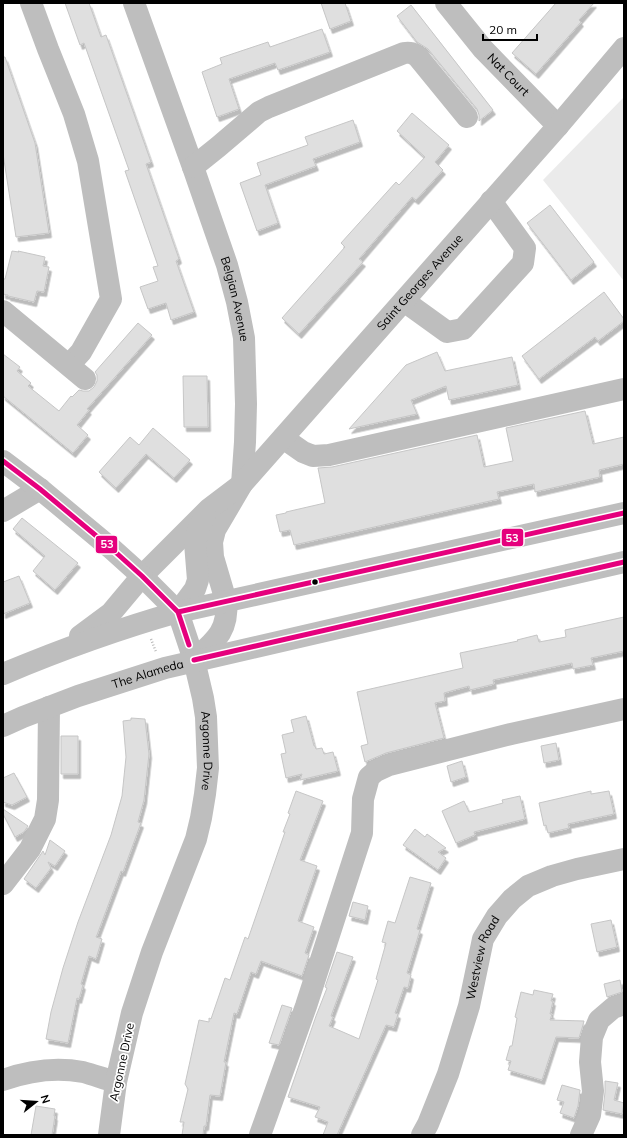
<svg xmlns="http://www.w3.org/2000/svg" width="627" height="1138" font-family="Mulish,sans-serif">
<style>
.green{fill:#ebebeb}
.building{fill:#dfdfdf;stroke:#c6c6c6;filter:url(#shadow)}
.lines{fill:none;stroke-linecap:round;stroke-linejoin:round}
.path{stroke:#b9b9b9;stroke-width:2.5;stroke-dasharray:1 2;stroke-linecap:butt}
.minor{stroke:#bebebe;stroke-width:22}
.major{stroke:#bebebe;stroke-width:22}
.bus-1-casing{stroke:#fff;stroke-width:8}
.bus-1{stroke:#e5007d;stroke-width:5}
.bus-dot{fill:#000;stroke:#fff;stroke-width:1.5}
.labels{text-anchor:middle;stroke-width:3.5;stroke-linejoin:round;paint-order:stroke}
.street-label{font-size:12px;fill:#000;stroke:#fff}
.line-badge{stroke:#fff;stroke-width:1.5}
.badge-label{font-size:11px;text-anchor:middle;font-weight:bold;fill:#fff}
</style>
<defs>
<filter id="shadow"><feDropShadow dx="2.5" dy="4.5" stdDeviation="0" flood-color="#0004"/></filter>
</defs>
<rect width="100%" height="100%" fill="#fff"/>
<path class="green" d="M624 97V281L543 180Z"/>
<path class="building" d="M65 3H89L101 37 106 35 151 162 146 164 179 259 176 261 194 312 171 320 166 303 148 309 140 287 158 281 153 267 158 266 125 171 129 170 84 43 80 45Z
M321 3H345L351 21 330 29Z
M556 3H594L579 20 581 22 536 74 512 53Z
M411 5 493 110 479 121V115L477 109 428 49 417 42 397 16Z
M322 29 330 52 278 70 275 63 229 79 239 109 217 117 202 72 222 64 220 58 268 42 270 47Z
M3 57H5L35 143 49 233 16 237 3 154Z
M412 113 449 145 435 162 443 170 416 200 412 197 359 259 363 262 299 334 282 318 345 247 341 243 396 182 399 185 425 157 397 131Z
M353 120 360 142 313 159 316 166 265 185 278 223 257 231 240 183 261 175 257 163 308 145 305 137Z
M550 205 594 262 571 280 527 223Z
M12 251 19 252 18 251 45 257 43 266 49 267 44 292 37 291 34 302 8 296V295L3 294V279H5Z
M604 292 624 319V321L598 341 595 337 539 379 522 356Z
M138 323 152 335 87 409 89 410 77 425 88 435 73 453 3 396V354L20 367 17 371 31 383 28 386 59 411 71 396 72 397 79 390 83 391H89L94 387 97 381V375L95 372Z
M437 352 445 371 512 357 518 385 449 400 446 386 411 400 417 414 349 429 406 365Z
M183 376H207L208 427H184Z
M585 411 593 444 624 437V464L599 470 600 477 535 492 534 484 497 492 499 499 294 545 290 530 280 532 276 515 286 513V512L325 503 318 468 332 467 477 435 484 467 513 461 506 428Z
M153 428 190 460 174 478 146 454 116 488 99 472 130 437 139 445Z
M22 518 78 563 55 590 33 571 45 556 13 529Z
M19 576 30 603 3 614V582Z
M624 617V651L591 658 593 665 573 669 572 663 493 680 494 684 470 690 469 686 444 693 445 701 435 703 444 738 386 753 365 762 361 746 368 744 357 692 463 668 460 653 518 641 517 640 537 635 539 642 566 637 565 630Z
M306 716 314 746H315L316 749 322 748 324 754 333 752 338 771 300 780 302 774 286 778 281 754 286 753 282 735 294 732 291 720Z
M131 718 145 719 149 754 144 800 138 822 141 823 123 872 121 871 97 935 96 937 102 939 96 959 89 956 81 984 83 985 79 999 77 998 68 1043 46 1039 51 1012 63 968 78 922 111 835 122 796 126 757 123 721 131 720Z
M61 736H78V774H61Z
M556 743 559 760 544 763 541 746Z
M462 761 466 777 451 782 447 766Z
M14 773 27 797 12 805 3 802V778Z
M296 791 323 801 300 860 317 866 298 921 314 927 305 953 309 955 302 976 261 961 256 974 251 972 237 1014 234 1013 224 1062H226L220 1096 210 1095 206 1126H204L203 1135H182L184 1122H180L188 1089 185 1084 199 1020 209 1022V1018L211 1019 225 978 230 980 245 937 248 939 285 832H283L290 814 288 813Z
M591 791V794L609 791 614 814 568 824 569 828 548 833 546 825 544 826 539 803Z
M520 796 525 819 474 832 475 835 456 843 442 811 464 801 469 812 503 803 502 800Z
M3 809 28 826 24 832 15 837 3 814Z
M415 829 425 837 427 834 446 848 438 852 446 858 438 870 403 845Z
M50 840 65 851 55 866 48 862 51 868 36 888 24 879 43 851 45 855Z
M410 877 431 883 417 929 420 930 407 973 411 975 408 988 404 987 395 1013 398 1014 394 1027 386 1025 337 1135H323L328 1122 315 1117 320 1107 288 1097 316 1016 327 988 325 987 337 952 353 957 331 1016 333 1017 329 1026 359 1039 378 980 376 979 386 943 382 942 388 921 395 923Z
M353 902 368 906 365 920 349 916Z
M611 920 617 947 597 952 591 924Z
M620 980 622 992 607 997 604 984Z
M534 990 553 994 551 1001H553L550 1014H552L550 1020 584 1021 583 1025 579 1038 556 1037 542 1080 508 1070 511 1061 506 1060 510 1046H512L517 1018 515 1017 521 992 533 995Z
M282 1005 292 1008 279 1045 269 1043Z
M605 1081 618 1083 614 1100 624 1103 622 1114 603 1110 605 1092Z
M562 1085 580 1090 578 1106 574 1118 560 1113 564 1102 557 1100Z
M36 1106 55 1109 54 1116H55L52 1135H31Z"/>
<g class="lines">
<path class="path" d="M151 639 156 652"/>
<g class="minor">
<path d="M31 3 48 49 74 114 88 161 111 299 81 352 69 365"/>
<path id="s1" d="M134 3 193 167 227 265 237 302 244 338 246 404 245 442 242 484 215 530 212 542 213 557 226 601"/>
<path id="s2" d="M446 3 483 49 558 126"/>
<path d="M193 167 218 147 259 112 269 107 404 53C410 52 413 53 418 57L467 117"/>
<path d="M404 301 447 332 463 329 523 263 525 248 491 201"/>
<path d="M3 311 85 379"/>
<path d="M283 438 303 452 313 456 329 455 624 389"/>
<path d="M3 511 40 489"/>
<path id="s3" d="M142 576 209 509 242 484 558 126 624 48"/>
<path d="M178 612 195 589 198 580 195 543 199 528 205 515"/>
<path d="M3 884 30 849 45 819 48 800 49 707"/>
<path d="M3 1080C28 1071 56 1067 83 1072 94 1075 105 1079 116 1082"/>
<path d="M260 1135 306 1006 362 833 363 799 369 777 376 771 389 765 511 734 624 709"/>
<path id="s4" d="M422 1135 428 1124 448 1074 469 1006 483 939 497 916 512 899 528 886 552 876 577 869 624 859"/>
<path d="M581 1135 590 1115 593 1091 590 1062 592 1037 599 1020 613 1008 624 1004"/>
</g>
<g class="major">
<path id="s5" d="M3 461 40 489 112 549 142 576 178 612 194 660 203 698 206 717 208 768 205 794 201 818 196 839 152 952 132 1013 116 1082 109 1135"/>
<path d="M80 636 111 613 142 576"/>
<path d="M194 660C215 641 229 631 226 601"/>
<path d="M3 674C60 650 118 629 178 612L624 513"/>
<path id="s6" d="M3 726 23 717 78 696 165 668 624 562"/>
</g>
<defs>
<path id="bus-1" d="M3 461 40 489 112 549 142 576 178 612 189 645
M178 612 624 513
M194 660 624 562"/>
</defs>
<use href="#bus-1" class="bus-1-casing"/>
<use href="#bus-1" class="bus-1"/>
</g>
<circle class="bus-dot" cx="315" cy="582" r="3.5"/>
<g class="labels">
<g class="street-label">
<text dy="4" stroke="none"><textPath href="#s2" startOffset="95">Nat Court</textPath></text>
<text dy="4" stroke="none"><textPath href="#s3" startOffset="405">Saint Georges Avenue</textPath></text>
<text dy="4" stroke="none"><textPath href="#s1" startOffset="313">Belgian Avenue</textPath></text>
<text dy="4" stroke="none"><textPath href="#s6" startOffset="154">The Alameda</textPath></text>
<text dy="4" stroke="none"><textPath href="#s5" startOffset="374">Argonne Drive</textPath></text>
<text dy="4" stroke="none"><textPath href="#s4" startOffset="188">Westview Road</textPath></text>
<text transform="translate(122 1062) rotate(-78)" y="4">Argonne Drive</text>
</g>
</g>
<g class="line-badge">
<rect x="501" y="528" width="23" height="19" rx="4" fill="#e5007d"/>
<rect x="95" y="535" width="23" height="19" rx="4" fill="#e5007d"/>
</g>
<g class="badge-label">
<text x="512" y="542">53</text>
<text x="107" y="548">53</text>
</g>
<rect width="627" height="1138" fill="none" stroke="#000000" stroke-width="8"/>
<g transform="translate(36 1102) rotate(73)" stroke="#ffffff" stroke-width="3" paint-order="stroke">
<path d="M0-3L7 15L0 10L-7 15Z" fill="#000000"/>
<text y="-6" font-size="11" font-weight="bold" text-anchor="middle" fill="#000000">N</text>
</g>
<path d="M483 34v6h54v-6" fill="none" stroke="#000000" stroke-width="2"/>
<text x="489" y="34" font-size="12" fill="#000000" stroke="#ffffff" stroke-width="3" paint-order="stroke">20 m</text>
</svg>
